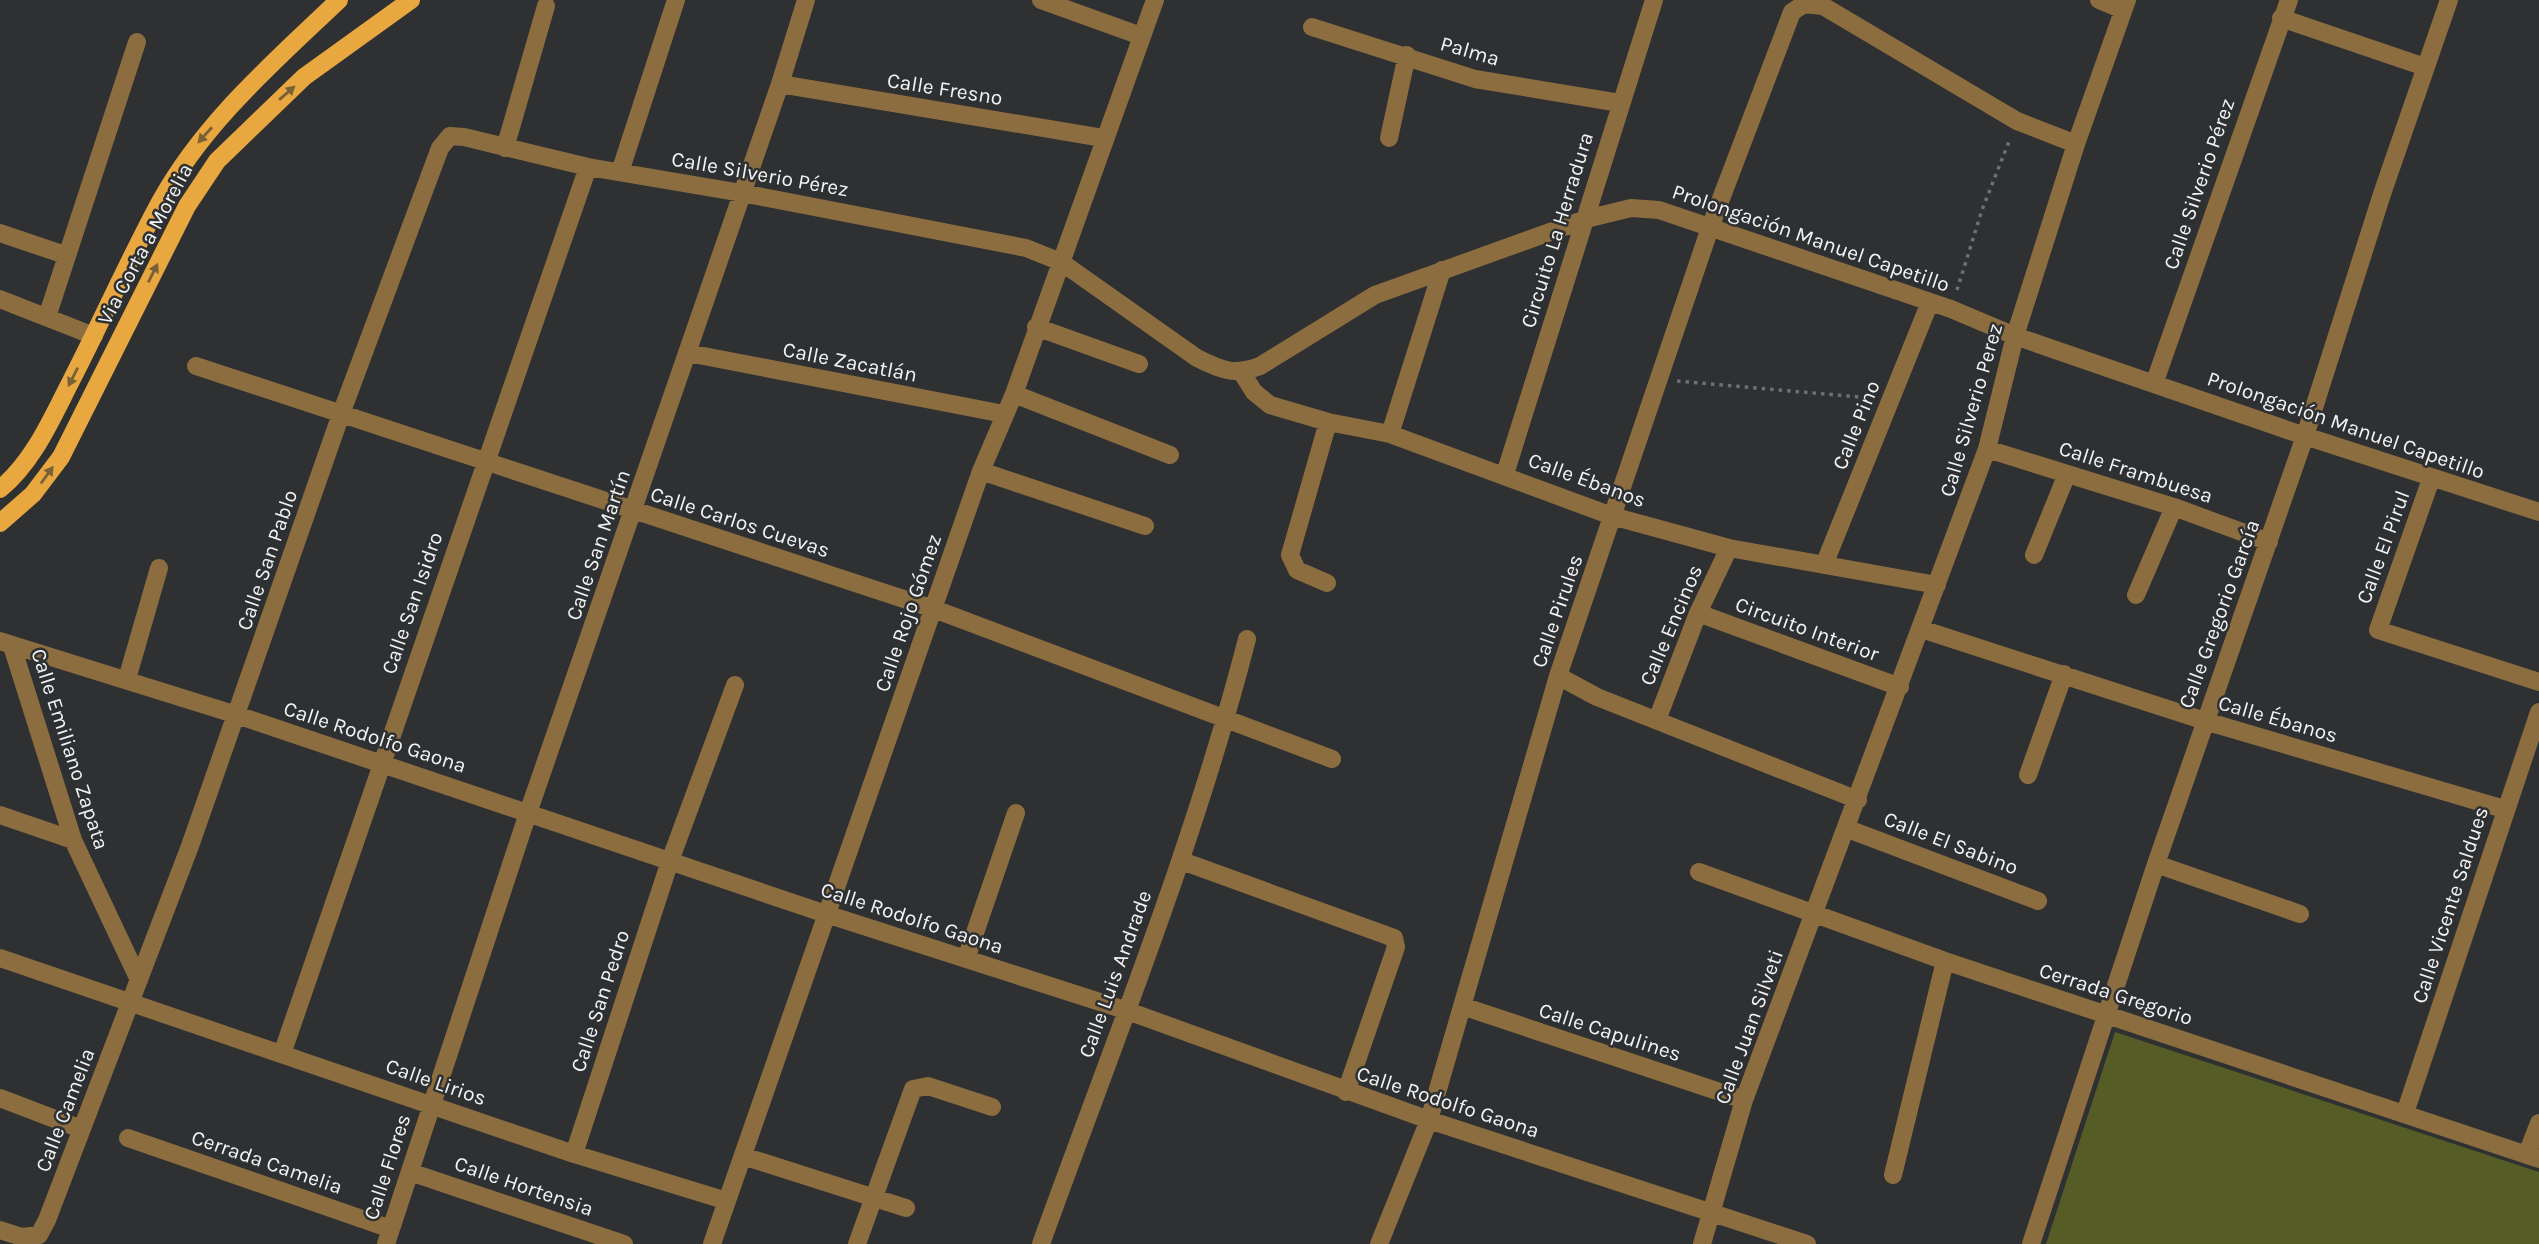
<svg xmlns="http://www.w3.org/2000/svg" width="2539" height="1244" font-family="Karla,sans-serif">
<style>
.green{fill:#565c25}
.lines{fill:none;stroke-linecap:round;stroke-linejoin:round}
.path{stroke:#6e7072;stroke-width:3.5;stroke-dasharray:3.5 5;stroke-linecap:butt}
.minor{stroke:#8c6d40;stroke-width:18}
.major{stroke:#e9a73f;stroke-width:18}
.oneway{fill:#796037}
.labels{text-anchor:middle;stroke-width:5;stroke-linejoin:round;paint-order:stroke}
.street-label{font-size:21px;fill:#f3f4f6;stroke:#2e3032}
</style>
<rect width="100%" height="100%" fill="#2e3032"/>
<path class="green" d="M2115 1032 2539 1172V1244H2046Z"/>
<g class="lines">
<path class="path" d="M1957 290 1982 210 2010 139
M1677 381 1871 398"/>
<path class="minor" d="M1041 0 1141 36
M2099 0 2123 10
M2281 18 2425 67
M1312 27 1475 79 1620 103
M780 84 1103 138
M1389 138 1407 55
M505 148 546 6
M620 172 676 0
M0 233 65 255
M0 299 94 336
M47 317 137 42
M1036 327 1139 364
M688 353 1004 414
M196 366 934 609 1332 759
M1242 373 1254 392 1270 405 1328 422 1390 434 1612 516 1729 548 1937 585
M2154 384 2289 0
M1014 394 1170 455
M1390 434 1442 270
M1987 449 2174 507 2269 542
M981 471 1145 526
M1505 474 1654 0
M2431 479 2378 630 2539 682
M2034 555 2067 474
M1824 565 1930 302
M1327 583 1297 570 1290 555 1328 422
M2136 595 2174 507
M1698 613 1900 687
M1921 629 2205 721 2504 809
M0 641 237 715 826 914 1125 1010 1429 1120 1807 1244
M12 646 73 840 139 980
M1558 676 1597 697 1858 800
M127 679 159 568
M1657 720 1698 613 1729 548
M2028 775 2064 674
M0 815 73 840
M1848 829 2038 901
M1182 861 1394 938 1396 947 1346 1092
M2156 864 2300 914
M1699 872 1945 961 2539 1159
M0 958 574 1154 727 1201
M966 959 1016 813
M1462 1006 1744 1100
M282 1054 588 167
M0 1098 81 1129
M2405 1113 2539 712
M128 1138 391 1229
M574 1154 670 861 735 685
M2527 1154 2539 1123
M743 1156 906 1208
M410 1172 624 1244
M1893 1175 1945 961
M0 1230 22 1237 39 1235 47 1220 190 846 341 414 440 148 450 136 464 137 588 167 742 193 1026 248 1061 262 1197 358C1221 370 1234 376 1260 366L1375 295 1586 219 1631 208 1659 210 1951 309 2015 336 2305 436 2539 512
M386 1244 528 813 780 84 806 0
M712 1244 981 471 1014 394 1155 0
M857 1244 913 1089 928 1086 992 1107
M1041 1244C1113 1044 1194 846 1247 639
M1379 1244 1429 1120 1558 676 1711 225 1792 12 1804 4 1823 6 2017 121 2076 144
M1702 1244 1744 1100 1987 449 2015 336 2076 144 2127 0
M2031 1244 2156 864 2305 436 2382 194 2449 0"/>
<path class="major" d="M0 489C33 462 51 420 70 383 101 323 128 261 160 202 204 122 274 62 339 0
M0 523 33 494 61 457 187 206 217 161 304 77 411 0"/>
</g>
<defs><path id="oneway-solid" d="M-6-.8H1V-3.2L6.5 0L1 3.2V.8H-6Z" transform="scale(1.75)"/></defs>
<g class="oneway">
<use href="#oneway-solid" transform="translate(287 93) rotate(-41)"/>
<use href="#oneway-solid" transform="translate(205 135) rotate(132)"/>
<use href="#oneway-solid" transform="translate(153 273) rotate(-63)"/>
<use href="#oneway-solid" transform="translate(73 377) rotate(117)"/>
<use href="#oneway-solid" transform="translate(47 475) rotate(-54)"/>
</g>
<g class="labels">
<g class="street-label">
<text transform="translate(1470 51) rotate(16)" y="7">Palma</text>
<text transform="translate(945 89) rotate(9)" y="7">Calle Fresno</text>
<text transform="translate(760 174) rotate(10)" y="7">Calle Silverio Pérez</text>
<text transform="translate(2199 184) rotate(-71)" y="7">Calle Silverio Pérez</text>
<text transform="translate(1557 230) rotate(-73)" y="7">Circuito La Herradura</text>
<text transform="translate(1811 238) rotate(19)" y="7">Prolongación Manuel Capetillo</text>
<text transform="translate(145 244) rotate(-62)" y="7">Via Corta a Morelia</text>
<text transform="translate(850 362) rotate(11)" y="7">Calle Zacatlán</text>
<text transform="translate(1971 410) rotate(-74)" y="7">Calle Silverio Perez</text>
<text transform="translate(1856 425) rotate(-68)" y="7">Calle Pino</text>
<text transform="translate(2346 425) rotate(19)" y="7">Prolongación Manuel Capetillo</text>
<text transform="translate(2136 472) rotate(18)" y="7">Calle Frambuesa</text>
<text transform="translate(1587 480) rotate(20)" y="7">Calle Ébanos</text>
<text transform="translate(740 522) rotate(18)" y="7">Calle Carlos Cuevas</text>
<text transform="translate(598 545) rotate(-71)" y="7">Calle San Martín</text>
<text transform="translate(2383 547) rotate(-70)" y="7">Calle El Pirul</text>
<text transform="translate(267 560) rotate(-71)" y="7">Calle San Pablo</text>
<text transform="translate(412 603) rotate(-71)" y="7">Calle San Isidro</text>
<text transform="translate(1557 611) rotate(-71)" y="7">Calle Pirules</text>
<text transform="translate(908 613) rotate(-71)" y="7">Calle Rojo Gómez</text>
<text transform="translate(2219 614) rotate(-70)" y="7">Calle Gregorio García</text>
<text transform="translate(1671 625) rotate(-67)" y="7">Calle Encinos</text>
<text transform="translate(1807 629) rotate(20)" y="7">Circuito Interior</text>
<text transform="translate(2278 719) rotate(16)" y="7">Calle Ébanos</text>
<text transform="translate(375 737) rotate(18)" y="7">Calle Rodolfo Gaona</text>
<text transform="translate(70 749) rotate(72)" y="7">Calle Emiliano Zapata</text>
<text transform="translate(1951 843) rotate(21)" y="7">Calle El Sabino</text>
<text transform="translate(2450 905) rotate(-72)" y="7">Calle Vicente Saldues</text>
<text transform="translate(912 918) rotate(18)" y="7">Calle Rodolfo Gaona</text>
<text transform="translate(1115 974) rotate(-70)" y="7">Calle Luis Andrade</text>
<text transform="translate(2116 994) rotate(18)" y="7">Cerrada Gregorio</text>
<text transform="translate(600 1001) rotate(-72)" y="7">Calle San Pedro</text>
<text transform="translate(1749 1027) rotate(-70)" y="7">Calle Juan Silveti</text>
<text transform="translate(1610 1032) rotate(18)" y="7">Calle Capulines</text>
<text transform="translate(436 1082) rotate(19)" y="7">Calle Lirios</text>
<text transform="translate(1448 1102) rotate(18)" y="7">Calle Rodolfo Gaona</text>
<text transform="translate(65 1110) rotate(-69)" y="7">Calle Camelia</text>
<text transform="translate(267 1162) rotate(19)" y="7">Cerrada Camelia</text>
<text transform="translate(387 1167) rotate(-72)" y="7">Calle Flores</text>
<text transform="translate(524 1186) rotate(19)" y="7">Calle Hortensia</text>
</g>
</g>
</svg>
